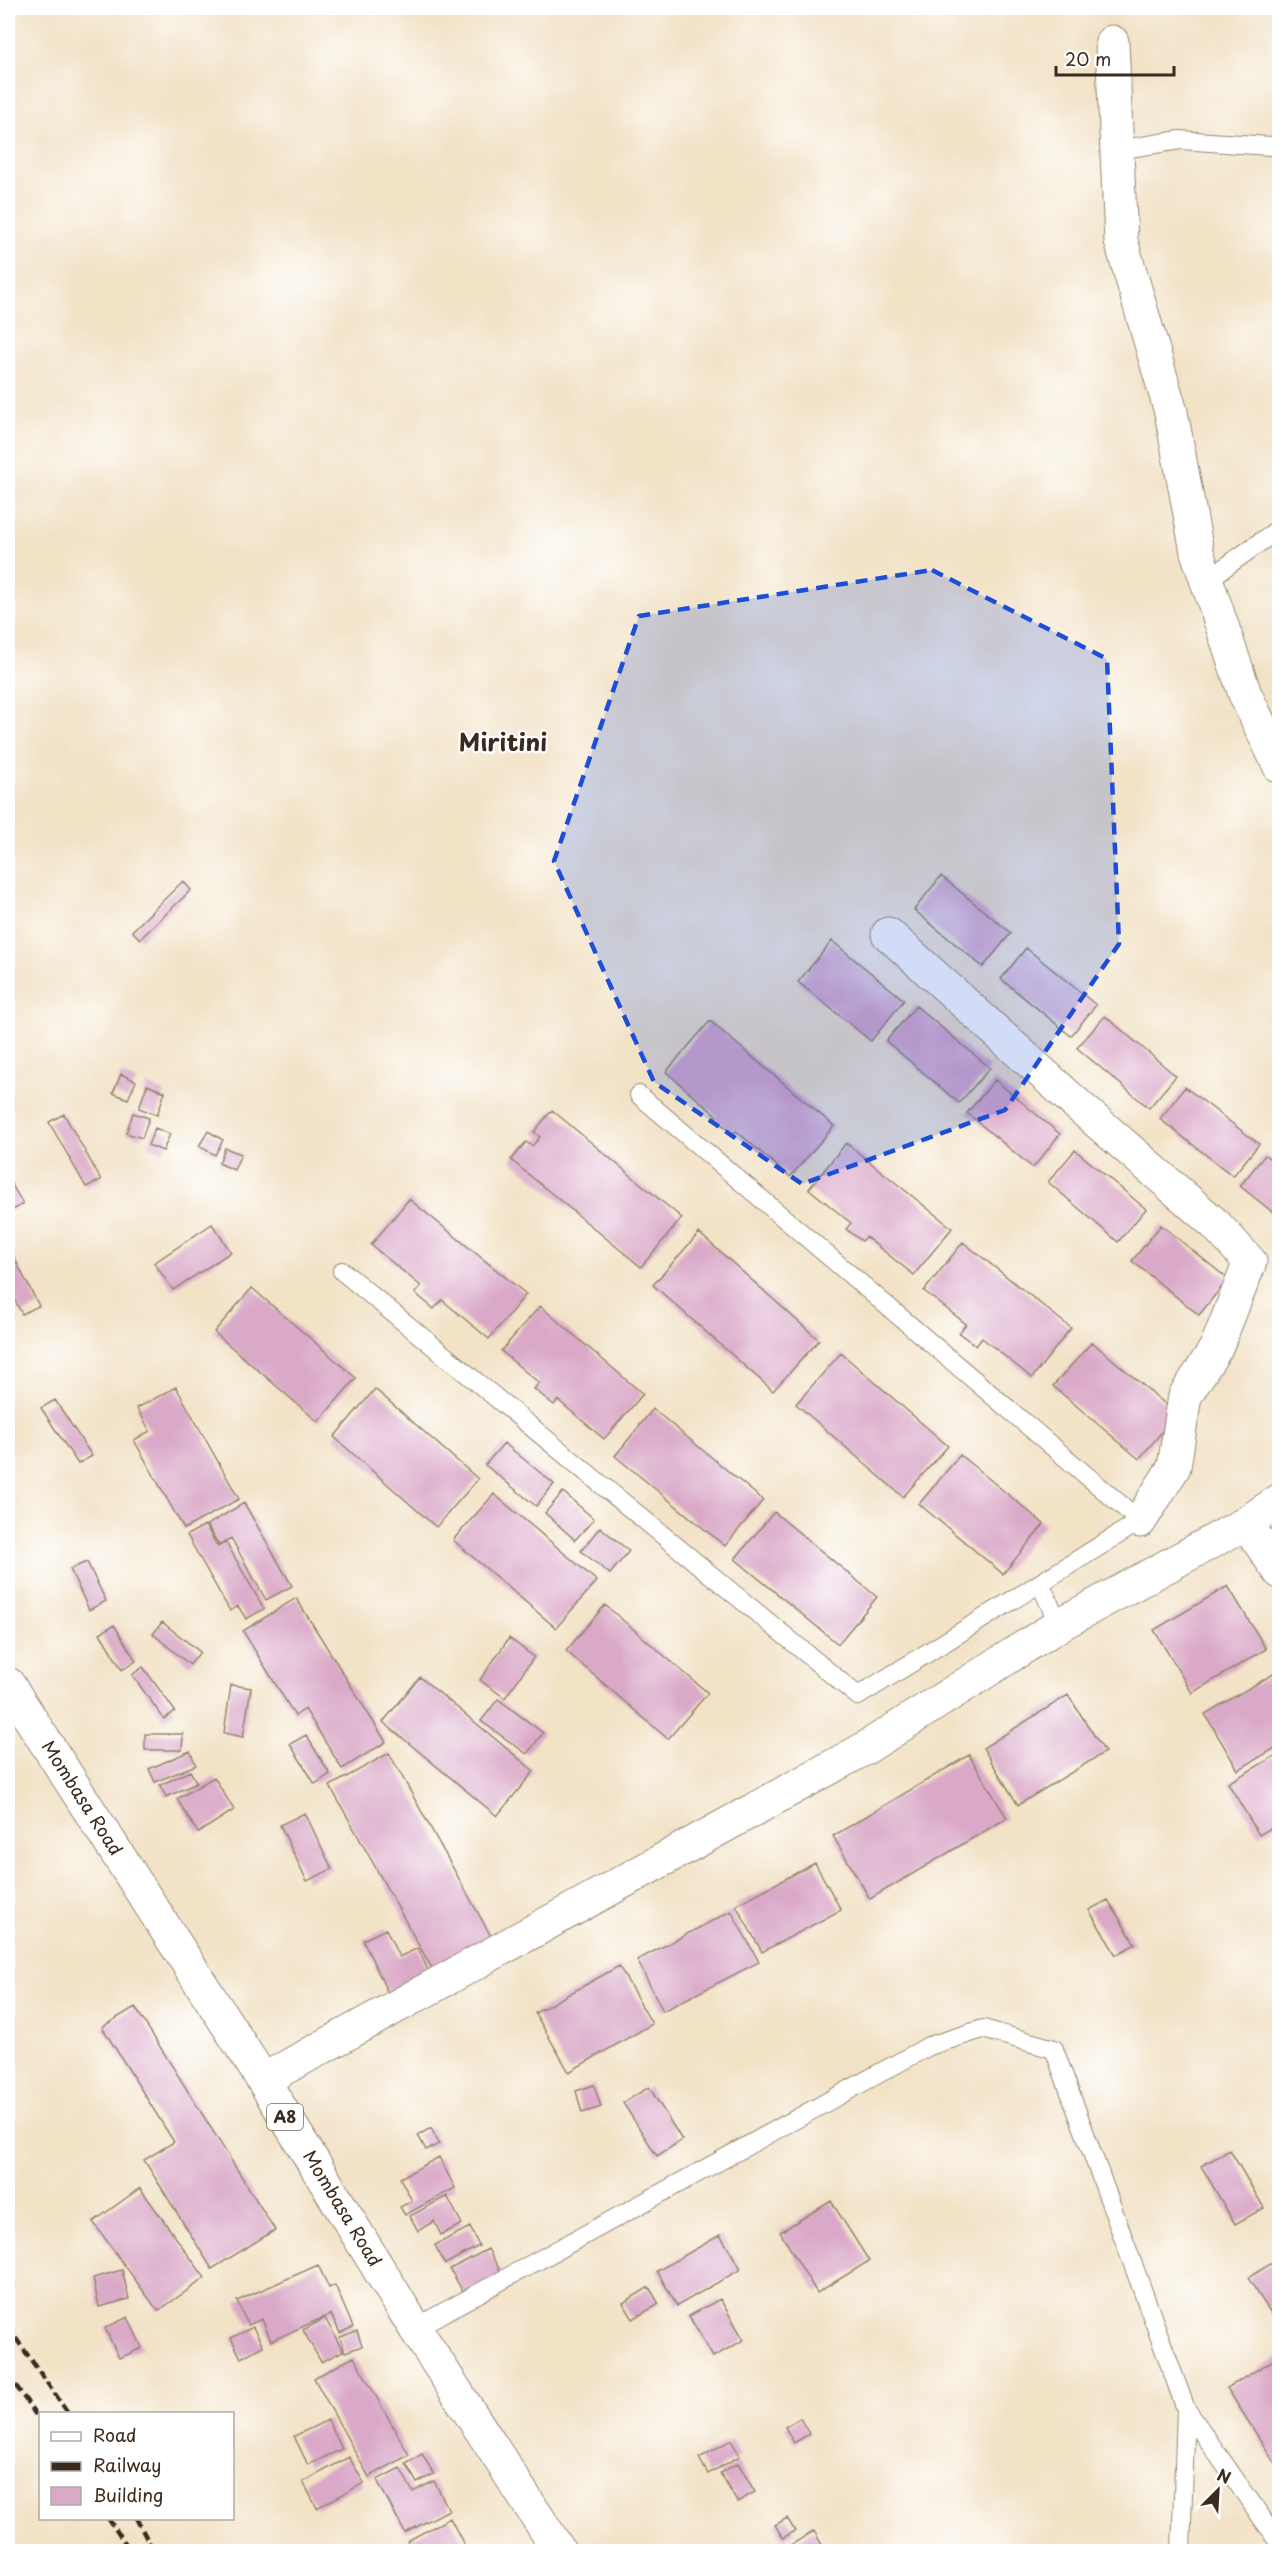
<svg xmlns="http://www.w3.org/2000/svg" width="1287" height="2559" font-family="'Playpen Sans',sans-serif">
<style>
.building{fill:#daa9c8}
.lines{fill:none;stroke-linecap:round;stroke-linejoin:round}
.service-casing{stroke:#968672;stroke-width:20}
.minor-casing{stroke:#968672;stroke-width:35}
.trunk-casing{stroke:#968672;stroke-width:35}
.service{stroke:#fff;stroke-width:18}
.minor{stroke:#fff;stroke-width:33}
.trunk{stroke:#fff;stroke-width:33}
.rail{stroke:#3b2a1e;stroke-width:4.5;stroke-dasharray:9 4.5;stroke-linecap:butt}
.marked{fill:#1d4ed8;fill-opacity:0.2;stroke:#1d4ed8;stroke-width:4.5;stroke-dasharray:12 8;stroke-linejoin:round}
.labels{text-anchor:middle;stroke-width:4.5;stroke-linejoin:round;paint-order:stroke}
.shield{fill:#fff;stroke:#766a62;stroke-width:1.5}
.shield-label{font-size:16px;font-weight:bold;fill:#3b2a1e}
.street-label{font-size:18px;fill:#3b2a1e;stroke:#fff}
.district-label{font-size:24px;font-weight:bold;fill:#3b2a1e;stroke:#fff}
</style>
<rect width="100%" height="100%" fill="#fff"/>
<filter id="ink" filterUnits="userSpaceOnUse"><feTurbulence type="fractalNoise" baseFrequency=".0167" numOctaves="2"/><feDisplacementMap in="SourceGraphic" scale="12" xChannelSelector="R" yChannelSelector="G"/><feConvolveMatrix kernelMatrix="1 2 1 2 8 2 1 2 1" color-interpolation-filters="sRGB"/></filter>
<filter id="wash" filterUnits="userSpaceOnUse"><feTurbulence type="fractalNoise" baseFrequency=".008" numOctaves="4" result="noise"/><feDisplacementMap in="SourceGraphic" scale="24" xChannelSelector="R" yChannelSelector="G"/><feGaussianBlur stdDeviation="1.35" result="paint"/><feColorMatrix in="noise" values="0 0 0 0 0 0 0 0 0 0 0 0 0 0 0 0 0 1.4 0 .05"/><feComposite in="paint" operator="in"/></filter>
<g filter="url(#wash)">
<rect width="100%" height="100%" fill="#f2e2c6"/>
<g id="blocks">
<path class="building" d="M941 876 1011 933 983 967 914 910Z
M183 881 191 890 140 939 132 931Z
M832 941 904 1000 871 1041 798 982Z
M1026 948 1096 1005 1071 1036 1001 979Z
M916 1006 990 1068 959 1103 886 1041Z
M1105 1016 1176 1076 1149 1108 1077 1048Z
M710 1021 834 1126 790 1177 736 1131 733 1134 715 1119 717 1116 666 1072Z
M121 1074 136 1081 128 1099 113 1093Z
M995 1080 1060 1134 1033 1168 967 1113Z
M147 1085 165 1092 157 1115 139 1108Z
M1185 1087 1259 1144 1233 1176 1160 1119Z
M552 1110 682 1218 641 1267 511 1160 526 1142 532 1146 540 1137 534 1132Z
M133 1113 149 1118 142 1138 126 1133Z
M64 1114 101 1180 86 1187 49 1122Z
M155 1128 170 1134 163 1151 148 1145Z
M208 1131 223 1140 215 1155 199 1146Z
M846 1143 952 1228 914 1275 866 1237 862 1241 846 1229 851 1223 809 1189Z
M225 1148 241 1154 234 1170 219 1163Z
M1075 1150 1146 1209 1118 1242 1048 1182Z
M1265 1155 1280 1166V1218L1240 1186Z
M8 1178 23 1204 8 1213Z
M409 1199 526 1294 489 1339 442 1300 434 1309 415 1293 421 1286 371 1245Z
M212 1224 231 1252 173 1290 154 1263Z
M1161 1225 1228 1279 1199 1315 1132 1261Z
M699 1233 819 1340 773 1391 653 1285Z
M963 1242 1071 1328 1032 1378 982 1338 976 1346 959 1333 966 1324 924 1291Z
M8 1246 39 1306 22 1314 8 1287Z
M252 1288 356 1378 318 1422 214 1332Z
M540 1306 643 1394 604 1439 558 1400 554 1405 534 1389 539 1383 501 1351Z
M1092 1342 1177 1414 1139 1459 1053 1386Z
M841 1353 948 1446 903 1497 796 1404Z
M176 1387 239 1499 184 1529 134 1440 150 1431 137 1408Z
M375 1389 478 1479 436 1527 334 1437Z
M55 1400 92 1456 78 1464 41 1408Z
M653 1409 763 1500 725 1546 615 1456Z
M504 1443 554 1484 536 1506 485 1465Z
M960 1455 1044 1524 1003 1574 919 1504Z
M563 1492 594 1519 575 1540 545 1513Z
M494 1494 597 1581 556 1628 453 1540Z
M244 1503 292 1586 266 1600 231 1538 219 1545 207 1525Z
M774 1512 877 1597 838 1644 735 1559Z
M205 1525 218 1547 226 1542 264 1609 246 1619 238 1606 230 1611 187 1535Z
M600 1527 629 1551 610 1574 581 1551Z
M87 1562 106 1601 89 1610 70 1569Z
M1228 1586 1266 1649 1192 1693 1154 1630Z
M296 1598 386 1742 342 1769 305 1709 295 1716 243 1631Z
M605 1605 708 1693 668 1739 566 1651Z
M162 1622 200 1652 190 1665 153 1634Z
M114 1625 136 1661 122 1670 100 1633Z
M509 1638 534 1657 505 1698 480 1680Z
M143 1667 175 1711 164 1719 132 1675Z
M1280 1670V1745L1238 1770 1205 1714Z
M420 1677 534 1771 497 1816 383 1722Z
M231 1685 251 1688 243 1737 224 1733Z
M1068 1695 1105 1752 1018 1805 983 1748Z
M498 1699 543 1733 527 1754 481 1721Z
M145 1734H183L182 1750H145Z
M306 1735 330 1774 315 1784 290 1744Z
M190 1751 196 1765 155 1782 149 1769Z
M389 1753 493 1940 434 1972 330 1786Z
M1280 1753V1823L1259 1835 1228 1783Z
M969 1755 1007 1818 870 1899 833 1836Z
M190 1771 197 1783 166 1797 160 1785Z
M214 1777 234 1810 198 1833 177 1799Z
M305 1813 332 1869 307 1881 280 1825Z
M815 1863 841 1910 762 1952 736 1905Z
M1108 1900 1135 1944 1116 1955 1089 1910Z
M731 1911 759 1962 663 2011 637 1960Z
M386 1929 399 1957 418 1948 435 1986 393 2004 363 1940Z
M619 1966 652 2024 569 2072 535 2013Z
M135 2007 275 2230 212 2269 144 2160 174 2142 102 2027Z
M594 2085 601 2107 582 2113 576 2091Z
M649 2087 682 2140 657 2156 623 2103Z
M431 2128 439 2144 426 2150 418 2135Z
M1230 2150 1264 2208 1235 2224 1201 2166Z
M439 2157 455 2188 405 2215 400 2207 412 2201 400 2178Z
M140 2188 205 2278 158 2311 93 2222Z
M447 2196 462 2224 441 2235 434 2221 418 2231 410 2216Z
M831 2201 869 2261 817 2293 780 2232Z
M470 2227 479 2246 445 2264 435 2245Z
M720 2235 741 2269 677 2306 657 2271Z
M488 2249 503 2276 465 2295 450 2269Z
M1280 2258V2327L1248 2278Z
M318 2265 329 2288 335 2285 353 2327 340 2333 331 2314 271 2341 262 2319 248 2325 237 2301Z
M122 2270 129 2299 99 2307 93 2278Z
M649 2287 659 2304 633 2319 623 2303Z
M720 2299 744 2340 713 2357 689 2316Z
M128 2317 142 2348 119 2358 105 2328Z
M325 2318 343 2351 321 2362 303 2330Z
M253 2327 263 2346 241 2358 231 2338Z
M357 2331 362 2346 345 2352 340 2337Z
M1280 2356V2471L1227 2388Z
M354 2357 409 2455 369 2477 314 2378Z
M800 2418 809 2434 794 2443 785 2427Z
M328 2420 342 2449 308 2465 294 2436Z
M731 2440 740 2456 708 2474 699 2458Z
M422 2454 434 2474 417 2483 406 2464Z
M349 2457 364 2483 317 2508 303 2482Z
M738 2463 755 2492 737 2502 720 2473Z
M400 2468 413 2492 434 2481 449 2510 405 2533 377 2480Z
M450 2518 468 2552H413L407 2541Z
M787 2518 795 2531 783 2538 775 2525Z
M814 2531 826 2552H779Z"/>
</g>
</g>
<g filter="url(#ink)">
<use href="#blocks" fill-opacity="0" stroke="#968672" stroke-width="1.5"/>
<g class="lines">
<defs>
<path id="service" d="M1117 150 1180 140 1270 146 1280 144
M1207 580 1280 528
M342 1271 858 1696 1140 1521 639 1095
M1040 1583 1059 1625
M415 2328 929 2046 983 2029 1054 2049 1186 2409 1280 2544
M1181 2552 1186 2409"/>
<path id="minor" d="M1112 42 1121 241 1171 412 1197 552 1245 694 1280 767
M888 934 1080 1107 1215 1224 1250 1262 1216 1348 1185 1396 1174 1467 1140 1521
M1246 1523 1280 1572
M263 2080 864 1749 1059 1625 1246 1523 1280 1500"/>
<g id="trunk">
<path id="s1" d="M8 1684 263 2080 415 2328 560 2552"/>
</g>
</defs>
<use href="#service" class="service-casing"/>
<use href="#minor" class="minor-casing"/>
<use href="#trunk" class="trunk-casing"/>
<use href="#service" class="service"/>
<use href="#minor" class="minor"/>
<use href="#trunk" class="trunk"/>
<path class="rail" d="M8 2327 69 2414
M8 2374 40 2421
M108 2518 131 2552
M136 2518 154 2552"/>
</g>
</g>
<path class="marked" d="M932 570 1107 659 1119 944 1005 1110 802 1184 654 1082 554 861 639 616Z"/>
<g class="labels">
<rect class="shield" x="267" y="2104" width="36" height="26" rx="4.5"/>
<g class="shield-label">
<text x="285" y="2123">A8</text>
</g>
<g class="street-label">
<text dy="6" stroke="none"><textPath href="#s1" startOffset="136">Mombasa Road</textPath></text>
<text dy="6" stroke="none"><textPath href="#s1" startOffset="622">Mombasa Road</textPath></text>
</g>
<g class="district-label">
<text x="503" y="751">Miritini</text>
</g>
</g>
<rect width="1287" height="2559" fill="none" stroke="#fff" stroke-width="30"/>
<rect x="39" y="2412" width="195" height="108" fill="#ffffff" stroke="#b1aaa5" stroke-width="1.5"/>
<rect x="51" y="2432" width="30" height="9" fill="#ffffff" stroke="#b1aaa5" stroke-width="1.5"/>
<text x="93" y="2442" font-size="18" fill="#3b2a1e">Road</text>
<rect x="51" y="2462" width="30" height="9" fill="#3b2a1e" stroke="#b1aaa5" stroke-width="1.5"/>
<text x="93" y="2472" font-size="18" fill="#3b2a1e">Railway</text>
<rect x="51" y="2487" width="30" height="18" fill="#daa9c8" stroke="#b1aaa5" stroke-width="1.5"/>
<text x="93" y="2502" font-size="18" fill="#3b2a1e">Building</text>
<g transform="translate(1218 2490) rotate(24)" stroke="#ffffff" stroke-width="4.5" paint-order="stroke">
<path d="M0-4.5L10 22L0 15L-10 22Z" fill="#3b2a1e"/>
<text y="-9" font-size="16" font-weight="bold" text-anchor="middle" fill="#3b2a1e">N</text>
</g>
<path d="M1056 66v9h118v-9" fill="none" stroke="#3b2a1e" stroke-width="3"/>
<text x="1065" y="66" font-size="18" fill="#3b2a1e" stroke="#ffffff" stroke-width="4.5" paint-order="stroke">20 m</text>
</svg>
